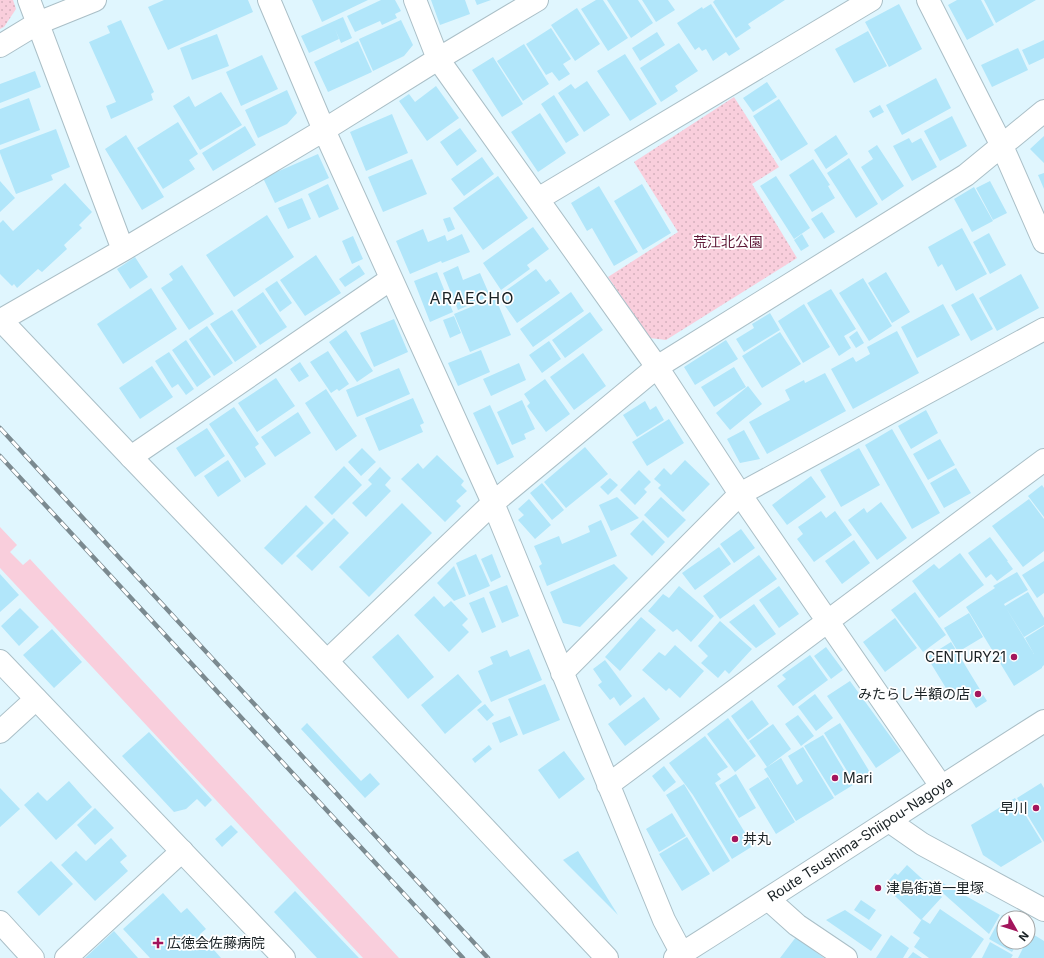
<svg xmlns="http://www.w3.org/2000/svg" width="1044" height="958" font-family="Inter,'Noto Sans JP',sans-serif">
<style>
.grass{fill:#f9cedc}
.park{fill:url(#park-dots)}
.building{fill:#b1e6fa}
.lines{fill:none;stroke-linecap:round;stroke-linejoin:round}
.minor-casing{stroke:#aabfc7;stroke-width:24}
.tertiary-casing{stroke:#aabfc7;stroke-width:24}
.secondary-casing{stroke:#aabfc7;stroke-width:24}
.minor{stroke:#fff;stroke-width:22}
.tertiary{stroke:#fff;stroke-width:22}
.secondary{stroke:#fff;stroke-width:22}
.rail-casing{stroke:#7b8a90;stroke-width:4.5}
.rail{stroke:#fff;stroke-width:3;stroke-dasharray:9;stroke-linecap:butt}
.poi-dot{fill:#a3155c;stroke:#fff;stroke-width:1.5}
.labels{text-anchor:middle;stroke-width:3.5;stroke-linejoin:round;paint-order:stroke}
.park-label{font-size:14px;fill:#601a39;stroke:#fff}
.poi-label{font-size:14px;fill:#192124;stroke:#fff;text-anchor:start}
.street-label{font-size:14px;fill:#192124;stroke:#fff}
.quarter-label{font-size:16px;letter-spacing:1px;fill:#192124;stroke:#fff}
</style>
<defs>
<pattern id="park-dots" width="8" height="8" patternUnits="userSpaceOnUse"><rect width="8" height="8" fill="#f9cedc"/><path d="M2 2h.1M6 6h.1" fill="none" stroke="#d5b1bd" stroke-width="1.8" stroke-linecap="round"/></pattern>
</defs>
<rect width="100%" height="100%" fill="#e0f6fe"/>
<path class="grass" d="M0 527 17 545 10 552 23 565 30 559 399 958H363L0 568Z"/>
<path class="park" d="M0 0H13L16 9 4 27 0 29Z
M734 97 779 167 752 184 797 258 666 340 650 338 608 277 678 232 634 162Z"/>
<path class="building" d="M164 0H248L253 12 168 50 148 7Z
M312 0H368L322 22Z
M381 0H395L401 11 395 14 397 18 382 25 380 21 355 32 347 16Z
M431 0H465L470 14 440 25Z
M475 0H491L477 5Z
M596 0H603L628 38 608 51 581 9Z
M607 0H638L653 23 631 38Z
M642 0H668L675 10 656 22Z
M715 0H785L748 24 751 28 736 38 713 2Z
M957 0H981L994 25 967 40 948 5Z
M984 0H1036L996 23Z
M711 4 740 49 729 56 726 52 713 61 706 49 702 51 699 47 695 50 677 23 702 7 703 9Z
M899 4 922 49 889 67 865 22Z
M577 8 600 44 575 61 551 25Z
M343 17 352 38 341 43 335 29 339 39 309 53 301 36Z
M121 20 154 92 151 94 153 100 111 119 106 106 116 102 89 42 110 33 107 26Z
M401 20 413 45 404 56 373 71 359 39Z
M551 28 571 59 563 64 570 74 559 81 552 72 546 75 526 44Z
M868 31 887 66 854 83 835 49Z
M657 32 665 45 640 61 632 48Z
M217 34 229 66 192 80 180 48Z
M1044 40V58L1029 65 1022 50Z
M358 41 372 72 328 92 314 62Z
M679 43 698 71 675 86 678 91 661 102 640 68Z
M524 44 549 84 523 101 497 61Z
M1018 48 1028 70 992 87 981 65Z
M625 54 657 104 630 121 597 71Z
M262 55 278 89 241 106 226 72Z
M493 57 523 104 502 117 472 70Z
M35 71 41 87 0 103V84Z
M936 78 951 108 902 135 886 105Z
M587 81 610 115 584 132 558 93 571 84 575 89Z
M767 82 777 97 753 112 743 98Z
M436 86 459 118 427 141 399 101 409 94 415 102Z
M287 90 297 113 287 124 258 138 245 110Z
M221 92 242 125 200 150 173 106 189 96 195 107Z
M554 95 579 135 566 143 541 104Z
M29 98 40 130 0 145V109Z
M779 99 808 144 781 161 753 116Z
M880 105 884 112 873 118 869 111Z
M540 113 566 153 538 172 511 132Z
M392 114 408 153 366 171 350 132Z
M952 116 967 146 940 161 924 131Z
M178 122 198 154 189 160 195 169 163 189 137 148Z
M245 126 256 145 213 171 202 153Z
M460 128 477 151 457 166 440 142Z
M56 129 70 167 51 175 53 180 16 194 0 153V150Z
M126 135 164 197 142 210 105 149Z
M836 135 848 154 826 169 814 150Z
M1044 136V163L1030 149Z
M909 138 912 143 921 138 937 167 912 181 893 146Z
M877 145 904 186 882 201 861 167 873 159 868 151Z
M318 154 329 178 275 203 263 178Z
M482 157 494 174 464 196 451 179Z
M849 158 878 204 856 218 827 173Z
M412 159 427 194 383 212 368 177Z
M813 159 830 185 828 186 835 198 812 212 789 175Z
M1044 173V189L1038 175Z
M498 176 528 218 483 250 453 208Z
M776 176 810 228 794 239 760 186Z
M0 181 15 198 0 212Z
M990 181 1007 213 993 220 976 188Z
M65 183 92 212 79 225 82 228 64 245 67 249 42 272 38 269 17 288 14 284 12 286 0 274V223L3 220 13 231Z
M328 184 339 209 319 218 308 194Z
M642 184 671 233 643 250 614 201Z
M599 186 638 252 614 266 592 228 587 231 571 203Z
M974 187 993 221 972 232 954 199Z
M302 198 311 219 288 229 278 208Z
M822 212 835 232 824 239 811 219Z
M267 215 294 257 234 297 206 255Z
M450 217 455 229 448 232 443 219Z
M533 227 549 249 527 265 530 269 501 290 483 263Z
M962 228 987 274 956 291 942 264 938 267 928 247Z
M423 229 428 242 445 235 447 241 462 234 470 252 442 263 441 261 410 274 396 241Z
M989 233 1006 265 990 274 973 242Z
M802 234 809 246 801 251 794 240Z
M353 236 363 259 352 264 342 241Z
M316 255 341 293 305 316 280 280Z
M135 257 148 277 130 289 117 269Z
M182 265 214 314 189 330 161 288 173 280 169 274Z
M359 265 365 274 345 287 339 279Z
M458 266 463 280 480 273 490 296 458 310 443 273Z
M536 269 546 282 550 279 560 293 517 323 498 296Z
M437 272 453 312 430 322 414 281Z
M886 272 910 312 892 323 868 283Z
M1021 274 1039 308 997 331 979 298Z
M863 278 892 326 869 341 839 293Z
M277 281 292 303 280 312 265 289Z
M151 288 177 329 123 364 97 324Z
M831 289 856 329 844 336 851 348 839 356 807 303Z
M263 292 287 327 260 345 237 310Z
M571 292 584 311 533 347 520 329Z
M973 293 993 329 971 341 951 305Z
M495 297 511 335 470 352 454 314Z
M804 304 830 347 803 363 778 321Z
M943 304 960 335 917 358 901 327Z
M232 310 257 347 235 362 210 324Z
M590 312 603 330 565 358 552 340Z
M770 313 780 330 744 352 736 339 754 328 752 324Z
M454 316 461 333 450 338 443 320Z
M394 319 408 352 374 367 360 333Z
M207 326 233 363 214 376 189 339Z
M346 330 373 371 357 382 329 342Z
M857 331 864 343 856 348 849 337Z
M897 331 919 373 853 409 831 369 853 357 856 362 870 354 867 347Z
M780 332 801 364 762 388 742 356Z
M186 340 211 377 197 387 172 350Z
M726 340 738 359 695 385 684 367Z
M549 341 561 359 542 373 529 355Z
M481 350 490 372 458 386 448 363Z
M328 351 349 384 339 391 337 389 331 393 310 362Z
M169 352 194 389 186 395 178 384 172 388 155 361Z
M583 353 606 386 574 410 550 377Z
M300 362 309 376 299 382 290 369Z
M519 363 526 380 491 396 483 379Z
M152 366 173 397 140 419 119 388Z
M734 367 746 387 714 407 701 387Z
M399 368 410 394 357 417 346 390Z
M825 373 846 411 767 454 749 422 790 400 785 390 804 380 805 383Z
M276 378 295 406 257 432 238 403Z
M545 379 570 414 546 432 527 406 530 403 524 394Z
M748 386 762 404 730 430 716 413Z
M326 389 357 436 336 451 305 403Z
M413 398 424 423 420 425 423 432 379 451 365 418Z
M522 400 535 429 524 434 526 439 512 445 497 412Z
M645 401 650 410 656 406 664 420 637 437 623 415Z
M490 405 514 457 497 465 473 413Z
M234 407 259 444 255 447 266 464 245 478 209 424Z
M926 410 938 433 911 449 898 426Z
M298 412 311 433 275 457 261 437Z
M669 419 684 443 647 466 632 442Z
M207 428 225 456 195 477 176 448Z
M892 429 940 513 912 529 865 445Z
M744 430 760 459 740 463 727 439Z
M940 439 955 465 928 480 913 454Z
M585 447 608 474 566 508 544 482Z
M362 448 376 462 361 476 348 462Z
M859 448 880 485 841 507 820 470Z
M437 455 464 481 461 485 467 491 456 501 461 506 445 522 401 479 418 463 423 469Z
M228 460 241 481 218 497 204 476Z
M685 460 710 484 683 512 658 488 661 485 654 479 664 468 671 475Z
M344 466 362 485 332 515 314 497Z
M380 467 391 478 385 485 391 491 366 517 352 503 372 484 368 480Z
M956 468 971 493 944 508 930 483Z
M639 470 651 482 644 489 647 492 635 505 620 490Z
M811 476 826 497 787 525 772 505Z
M610 478 618 485 608 495 600 487Z
M542 483 564 510 552 520 530 493Z
M1042 485 1044 488V517L1028 496Z
M617 497 639 518 611 531 599 505Z
M661 497 686 520 668 538 644 515Z
M529 499 551 525 535 539 518 520 524 515 518 509Z
M1029 499 1044 519V551L1023 567 992 526Z
M881 502 907 538 877 560 848 520 864 508 867 513Z
M402 503 432 533 369 597 339 567Z
M306 505 324 523 282 565 264 548Z
M821 511 826 518 835 511 852 535 814 562 797 539 803 534 798 527Z
M334 518 349 533 312 571 296 556Z
M601 520 617 556 547 586 539 566 542 564 534 546 559 536 562 544 590 532 588 526Z
M643 520 665 542 652 556 630 534Z
M741 529 755 548 734 563 720 544Z
M990 537 1008 561H1007L1013 569 997 581 991 574 986 578 968 553Z
M854 540 870 563 842 584 825 561Z
M719 547 731 564 695 590 682 573Z
M960 553 984 585 939 618 912 581 934 564 939 569Z
M476 554 490 586 469 595 456 563Z
M492 554 501 577 491 582 481 559Z
M759 555 777 579 720 619 703 596Z
M1044 561V593L1037 598 1022 575Z
M614 564 628 578 580 627 563 623 550 592Z
M454 566 466 596 454 601 437 583Z
M1017 572 1028 590 1004 604 1005 606 1028 592 1044 618V625L1024 637 1006 608 1034 654 1025 638 1044 626V665L1042 667V668L1014 686 966 607 995 588 993 586Z
M0 574 19 595 0 612Z
M507 585 519 616 502 623 489 592Z
M679 586 714 616 691 642 677 629 673 632 648 611 663 594 669 598Z
M779 586 799 614 779 628 759 600Z
M915 592 946 635 923 652 891 610Z
M434 596 444 607 451 601 468 619 462 625 469 632 449 652 414 615Z
M484 597 496 627 482 633 469 603Z
M754 604 776 634 756 648 729 622Z
M20 608 39 627 19 646 1 626Z
M969 613 983 637 958 652 944 628Z
M641 617 656 630 620 671 605 657Z
M895 618 917 648 885 672 863 642Z
M720 621 752 649 729 674 725 670 718 678 701 663 708 656 698 646Z
M52 629 82 662 54 688 23 655Z
M398 634 434 677 408 699 372 657Z
M951 642 987 701 976 708 965 690 959 694 956 689 949 693 927 657Z
M675 645 704 671 680 698 669 688 666 691 642 670 659 652 665 656Z
M826 647 843 670 831 679 814 656Z
M529 649 542 680 491 702 478 671 493 664 490 657 507 650 510 657Z
M810 655 828 680 793 706 777 686 786 679 782 675Z
M605 660 632 696 620 706 614 697 610 700 598 685 602 682 593 669Z
M458 674 482 702 445 734 421 705Z
M850 681 901 751 876 768 827 696Z
M545 684 560 720 523 735 508 699Z
M815 694 833 718 816 731 798 707Z
M644 697 660 719 625 746 608 724Z
M752 700 769 724 748 740 731 716Z
M485 704 494 715 487 721 477 710Z
M798 715 814 736 801 746 785 724Z
M510 716 518 735 500 743 492 723Z
M728 718 756 756 735 772 707 734Z
M307 723 361 781 370 773 380 784 365 798 301 729Z
M840 723 871 774 855 784 824 733Z
M773 724 791 749 767 767 749 741Z
M149 732 212 800 205 807 197 799 186 809 174 812 122 756Z
M823 735 853 785 835 796 804 746Z
M705 736 728 767 717 774 721 779 715 783 753 846 732 859 693 795 669 763Z
M489 745 492 749 475 763 472 759Z
M803 747 834 798 796 821 764 769 781 758 797 785 803 781 788 756Z
M564 751 585 779 559 799 538 770Z
M664 766 676 782 664 792 652 776Z
M736 774 756 808 739 818 719 785Z
M768 777 795 822 776 834 749 789Z
M69 781 92 807 56 840 24 805 38 792 47 801Z
M1041 783 1044 788V842L1017 798Z
M684 784 730 861 713 872 666 795Z
M0 788 20 809 0 827Z
M1015 798 1042 842 1001 867 983 855 971 825Z
M95 808 114 828 95 845 77 825Z
M672 813 686 836 659 852 646 829Z
M231 825 238 832 222 847 215 839Z
M687 837 710 874 682 891 659 854Z
M111 838 127 856 120 862 128 871 95 901 61 865 76 851 86 861Z
M578 851 618 915 563 860Z
M51 861 73 884 39 916 17 892Z
M907 865 942 897 921 920 884 886 895 873 898 875Z
M939 881 1000 915 989 934 936 887Z
M295 891 359 958H317L274 912Z
M163 893 181 913 187 908 206 929 200 934 221 958H150L123 929Z
M861 900 876 910 869 920 854 910Z
M940 909 984 939 971 958H929L914 947 920 938 913 933 922 919 930 924Z
M845 910 882 935 871 951 826 920Z
M1002 915 1007 918H1004V942H1018L1012 952 989 939Z
M114 931 138 958H85Z
M1031 933 1044 941V958H1018L1026 942H1028V939Z
M891 935 909 948 903 958H876Z
M796 937 824 958H780Z
M990 942 1013 955 1011 958H982Z
M913 952 922 958H908Z"/>
<g class="lines">
<defs>
<path id="minor" d="M29 0 123 250
M269 0 324 130 493 503 664 920 682 954
M415 0 438 59 657 367 740 494 941 786
M928 0 1002 146 1044 242
M0 46 38 23 95 0
M538 199 871 0
M1 320 123 250 324 130 438 59 537 0
M131 457 391 279
M327 661 493 503 657 367 966 175 1044 111
M562 673 740 494 1044 329
M0 732 36 699
M608 785 1044 460
M889 821 922 844 1044 910
M768 899 797 925 846 958
M0 922 33 958
M66 958 182 851"/>
<path id="tertiary" d="M0 319 131 457 327 661 607 958
M0 661 284 958"/>
<path id="secondary" d="M675 958C799 880 921 799 1044 721"/>
</defs>
<use href="#minor" class="minor-casing"/>
<use href="#tertiary" class="tertiary-casing"/>
<use href="#secondary" class="secondary-casing"/>
<use href="#minor" class="minor"/>
<use href="#tertiary" class="tertiary"/>
<use href="#secondary" class="secondary"/>
<defs>
<path id="rail" d="M0 428 488 958
M0 456 463 958"/>
</defs>
<use href="#rail" class="rail-casing"/>
<use href="#rail" class="rail"/>
</g>
<g class="poi-dot">
<circle cx="1014" cy="657" r="4"/>
<circle cx="978" cy="694" r="4"/>
<circle cx="835" cy="778" r="4"/>
<circle cx="1036" cy="808" r="4"/>
<circle cx="735" cy="839" r="4"/>
<circle cx="878" cy="888" r="4"/>
<path d="M156 937h4v4h4v4h-4v4h-4v-4h-4v-4h4z"/>
</g>
<g class="labels">
<g class="park-label">
<text x="728" y="247">荒江北公園</text>
</g>
<g class="poi-label">
<text x="1006" y="662" text-anchor="end">CENTURY21</text>
<text x="970" y="699" text-anchor="end">みたらし半額の店</text>
<text x="843" y="783">Mari</text>
<text x="1028" y="813" text-anchor="end">早川</text>
<text x="743" y="844">丼丸</text>
<text x="886" y="893">津島街道一里塚</text>
<text x="167" y="948">広徳会佐藤病院</text>
</g>
<g class="street-label">
<text transform="translate(860 839) rotate(-33)" y="5">Route Tsushima-Shiipou-Nagoya</text>
</g>
<g class="quarter-label">
<text x="472" y="304">ARAECHO</text>
</g>
</g>
<g transform="translate(1016 930) rotate(129)"><circle r="19" fill="#ffffff" stroke="#a3a6a7"/>
<path d="M0-3L7 15L0 10L-7 15Z" fill="#a3155c"/>
<text y="-6" font-size="11" font-weight="bold" text-anchor="middle" fill="#192124">N</text>
</g>
</svg>
